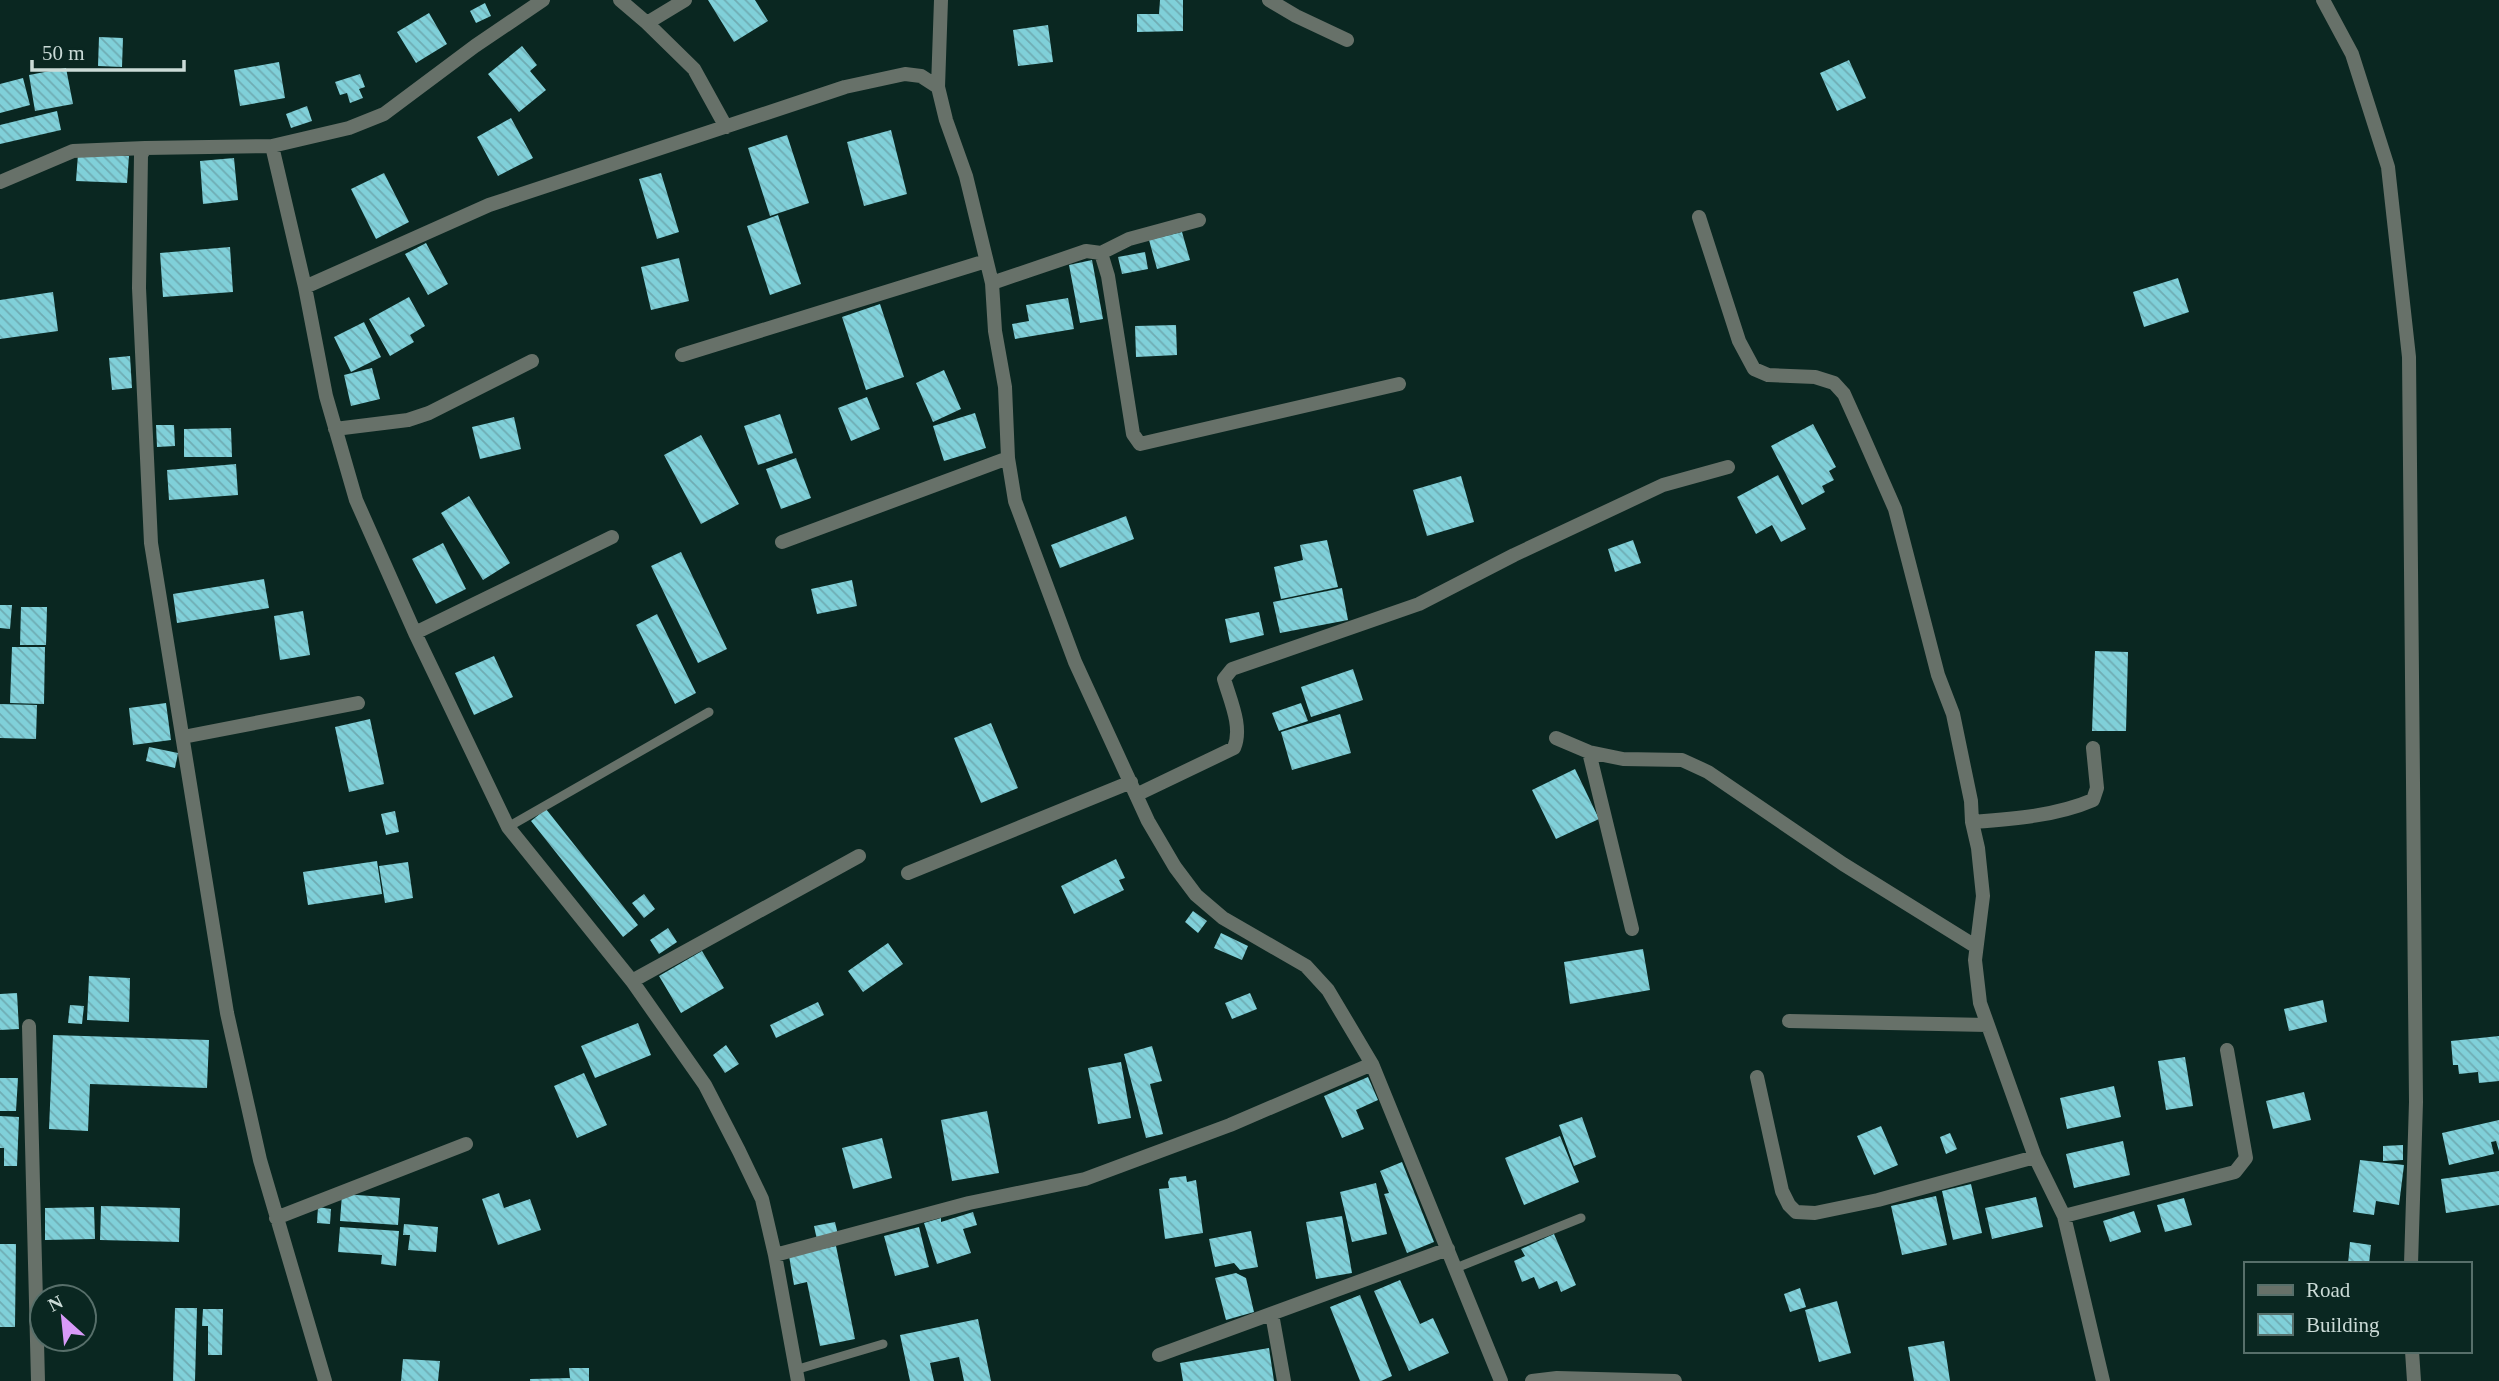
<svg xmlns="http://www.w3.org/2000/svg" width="2499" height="1381" font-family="Georgia,serif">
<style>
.building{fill:url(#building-back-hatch)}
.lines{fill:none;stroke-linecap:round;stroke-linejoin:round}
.service{stroke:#677169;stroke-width:9}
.minor{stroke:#677169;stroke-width:14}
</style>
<defs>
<pattern id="building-back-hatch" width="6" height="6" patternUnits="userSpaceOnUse" patternTransform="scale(1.75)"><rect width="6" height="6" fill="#80d0d9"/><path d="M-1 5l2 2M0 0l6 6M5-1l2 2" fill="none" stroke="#6facb3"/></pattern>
</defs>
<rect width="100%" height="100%" fill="#0a2721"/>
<path class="building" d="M708 0H755L768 21 734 42Z
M1160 0H1183V31L1137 32V14H1159Z
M485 3 491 16 476 23 470 11Z
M429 13 447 44 416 63 397 32Z
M1048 25 1053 62 1018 66 1013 30Z
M99 37 123 38 122 67 98 66Z
M522 46 537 65 530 71 546 90 519 112 488 74Z
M1849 60 1866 98 1837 111 1820 73Z
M279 62 285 98 240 106 234 70Z
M66 68 73 104 35 111 29 75Z
M360 74 365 87 359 89 363 98 350 103 347 93 340 95 335 82Z
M23 78 30 105 0 113V84Z
M307 106 312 121 291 128 286 114Z
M57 111 61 130 0 144V125Z
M511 118 533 158 498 176 477 137Z
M891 130 907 194 864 206 847 142Z
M787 135 809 203 770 216 748 148Z
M78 154 129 156 127 183 76 181Z
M234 158 238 200 203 204 200 161Z
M384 173 409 222 376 239 351 189Z
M661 173 679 232 657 239 639 179Z
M778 215 801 284 770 295 747 226Z
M1182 232 1190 260 1157 269 1149 240Z
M426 243 448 284 428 295 405 254Z
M230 247 233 292 163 297 160 253Z
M1145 252 1148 269 1122 274 1118 257Z
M679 258 689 301 651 310 641 267Z
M1092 260 1103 319 1080 323 1069 265Z
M2178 278 2189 312 2144 327 2133 292Z
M53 292 58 331 0 339V300Z
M409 297 425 326 410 335 414 342 390 356 369 319Z
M1068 298 1074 329 1015 339 1012 324 1029 321 1026 305Z
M880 304 904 377 866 390 842 317Z
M364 322 381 357 351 372 334 337Z
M1176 325 1177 355 1136 357 1135 326Z
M130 356 132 388 112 390 109 358Z
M372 368 380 399 351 406 344 375Z
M944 370 961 409 933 422 916 383Z
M867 397 880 429 851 441 838 408Z
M975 413 986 448 944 461 933 426Z
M780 414 793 453 758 465 744 426Z
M514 417 521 449 480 459 472 427Z
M1813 424 1836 467 1829 471 1834 480 1822 486 1825 492 1802 505 1771 446Z
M156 425H174L175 446 157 447Z
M231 428 232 457H184V429Z
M701 435 739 504 701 524 664 455Z
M796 458 811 498 781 509 766 469Z
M236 464 238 495 169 500 167 470Z
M1778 475 1806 529 1781 542 1772 525 1756 534 1737 497Z
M1461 476 1474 522 1427 536 1413 490Z
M469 496 510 563 483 580 441 513Z
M1126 516 1134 539 1060 568 1051 545Z
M1327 540 1338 587 1281 599 1274 567 1303 560 1300 545Z
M1633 540 1641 563 1615 572 1608 549Z
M443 543 466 589 436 604 412 559Z
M681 552 727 649 698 663 651 566Z
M264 579 269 608 177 623 173 594Z
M852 580 857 606 817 614 811 589Z
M1342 588 1348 620 1280 633 1273 602Z
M0 605H12L10 629 0 628Z
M21 607H47L46 645H20Z
M303 611 310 655 280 660 274 616Z
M1259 612 1264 635 1230 643 1225 619Z
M657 614 696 693 675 704 636 625Z
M12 647H45L44 704 10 703Z
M2095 651 2128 652 2126 731H2092Z
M494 656 513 697 474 715 455 673Z
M1353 669 1363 700 1311 717 1301 687Z
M166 703 171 740 133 745 129 708Z
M1301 703 1308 721 1279 731 1272 713Z
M0 704 37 705 36 739 0 738Z
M1340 714 1351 753 1292 770 1281 732Z
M370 719 384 784 349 792 335 727Z
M991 723 1018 788 981 803 954 738Z
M149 747 178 753 175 768 146 761Z
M1575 769 1599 819 1556 839 1532 790Z
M546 809 638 925 623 937 531 821Z
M395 811 399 832 386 835 381 814Z
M1116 859 1125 878 1119 880 1124 890 1074 914 1061 886Z
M377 861 382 894 308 905 303 872Z
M408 862 413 898 385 903 379 866Z
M644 894 655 909 644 918 632 903Z
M1193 911 1207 921 1198 933 1185 922Z
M668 928 677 942 659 954 650 940Z
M1221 933 1248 946 1242 960 1214 948Z
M888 943 903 964 863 992 848 971Z
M1643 949 1650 990 1570 1004 1564 962Z
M702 951 724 988 681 1013 659 976Z
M89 976 130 978 129 1022 87 1020Z
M17 993 19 1029 0 1030V994Z
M1250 993 1257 1009 1232 1019 1225 1003Z
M2323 1000 2327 1022 2289 1031 2284 1009Z
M818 1002 824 1015 776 1038 770 1025Z
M70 1005 84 1006 82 1024 68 1023Z
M638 1023 651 1055 595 1078 581 1046Z
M53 1035 209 1040 207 1088 90 1084 88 1131 49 1129Z
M2499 1036V1081L2479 1083 2478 1072 2459 1074 2458 1065H2453L2451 1041Z
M726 1045 739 1064 725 1073 713 1055Z
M1152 1046 1162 1081 1150 1084 1163 1134 1146 1138 1124 1054Z
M2185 1057 2193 1106 2166 1110 2158 1061Z
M1121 1062 1131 1118 1098 1124 1088 1068Z
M584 1073 607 1125 577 1138 554 1086Z
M1368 1077 1378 1100 1356 1110 1364 1129 1342 1138 1324 1096Z
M0 1078H18L16 1111H0Z
M2114 1086 2121 1117 2067 1129 2060 1098Z
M2304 1092 2311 1120 2273 1129 2266 1101Z
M987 1111 999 1173 952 1181 941 1120Z
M0 1116 19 1117 17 1166H4V1148H0Z
M1582 1117 1596 1157 1574 1166 1559 1125Z
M2499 1120V1151L2496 1141 2491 1142 2494 1154 2449 1165 2442 1133Z
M1881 1126 1898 1165 1874 1175 1857 1136Z
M1950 1133 1957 1149 1946 1154 1940 1137Z
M1560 1136 1579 1182 1524 1205 1505 1158Z
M882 1138 892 1178 853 1189 842 1148Z
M2123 1141 2130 1175 2074 1188 2066 1154Z
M2403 1145V1160L2383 1161V1146Z
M2360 1160 2404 1165 2399 1205 2376 1201 2374 1215 2353 1212Z
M1402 1162 1434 1242 1407 1253 1384 1194 1389 1193 1380 1171Z
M2499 1171V1205L2446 1213 2441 1179Z
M1186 1176 1187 1182 1196 1180 1203 1233 1165 1239 1159 1189 1169 1188 1168 1182 1170 1178Z
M1376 1183 1387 1234 1352 1242 1340 1192Z
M1971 1184 1982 1233 1953 1240 1942 1191Z
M499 1193 504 1208 530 1199 541 1230 498 1245 482 1199Z
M342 1194 400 1198 398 1225 340 1221Z
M1936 1196 1947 1245 1902 1255 1891 1206Z
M2036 1197 2043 1227 1992 1239 1985 1208Z
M2184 1198 2192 1225 2165 1232 2157 1205Z
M101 1206 180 1208 179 1242 100 1240Z
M94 1207 95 1239 45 1240V1208Z
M318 1207 331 1209 330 1224 317 1223Z
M2134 1211 2141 1232 2110 1242 2103 1221Z
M973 1212 977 1225 963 1229 971 1253 937 1264 924 1223 941 1218V1222Z
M1342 1216 1352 1273 1316 1279 1306 1222Z
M835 1222 838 1235 817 1240 814 1226Z
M404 1224 438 1227 436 1252 408 1250 410 1235H403Z
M340 1227 399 1231 396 1266 381 1264 382 1255 338 1252Z
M919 1227 929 1267 895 1276 884 1236Z
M1251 1231 1258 1267 1240 1270 1234 1263 1215 1267 1209 1239Z
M1554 1234 1576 1285 1561 1292 1557 1281 1539 1289 1534 1277 1522 1282 1514 1261 1525 1256 1521 1249Z
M2350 1242 2371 1245 2369 1264H2348Z
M0 1244H16L15 1327H0Z
M836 1246 855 1339 820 1346 807 1282 794 1285 789 1256Z
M1236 1273 1246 1278 1254 1312 1226 1320 1215 1278Z
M1400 1280 1420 1324 1433 1318 1449 1353 1409 1371 1374 1291Z
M1800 1288 1806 1307 1790 1312 1784 1294Z
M1360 1295 1392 1376 1381 1381H1360L1330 1307Z
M1837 1301 1851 1353 1819 1362 1805 1310Z
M175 1308H197L195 1381H173Z
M203 1309H223L222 1355H208V1326H202Z
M978 1319 991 1381H964L959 1357 930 1363 934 1381H910L900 1335Z
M1944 1341 1950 1381H1914L1908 1347Z
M1269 1348 1274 1381H1183L1180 1363Z
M403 1359 440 1361 438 1381H401Z
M569 1368H589V1381H530V1379L570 1378Z"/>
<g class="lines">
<path class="service" d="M508 827 709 712
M1456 1268 1581 1218
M795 1370 883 1344"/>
<path class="minor" d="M620 0 647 23 694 69 726 127
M1269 0 1296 16 1347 40
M2323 0 2352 54 2388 167 2409 357 2416 1102 2411 1264
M647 23 685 0
M938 87 941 0
M272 146 305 287 326 396 356 500 415 633 508 827 632 981 705 1085 739 1151 762 1199 775 1255 798 1381
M0 182 73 151 145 148
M1699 217 1739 341 1754 369 1768 375 1815 377 1834 383 1844 394 1862 434 1895 509 1938 675 1953 714 1971 801 1972 822
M1101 253 1129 239 1199 220
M992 283 1086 251 1101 253 1108 276 1133 434 1140 444 1399 384
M305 287 489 205 845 87 905 74 921 76 938 87 946 120 966 176 992 283 995 331 1005 387 1008 458 1015 501 1075 662 1148 821 1175 867 1196 895 1223 918 1306 966 1328 990 1372 1064 1501 1381
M682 355 986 261
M335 429 408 420 429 413 532 361
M782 542 1008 458
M415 633 612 537
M183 737 358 703
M1556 738 1589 752 1623 759 1682 760 1708 772 1843 864 1975 946
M2093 748 2097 788 2093 800C2056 816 2012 819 1972 822L1978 848 1983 896 1975 960 1980 1003 2035 1157 2064 1216 2103 1381
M1589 752 1632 929
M1136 795 1234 748C1243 727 1230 700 1224 679L1232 669 1419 604 1514 555 1663 485 1728 467
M908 873 1131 782
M632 981 859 856
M1789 1021 1988 1025
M29 1026 38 1381
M1757 1077 1782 1191 1789 1205 1796 1212 1815 1213 1878 1200 2035 1157
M2064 1216 2235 1172 2246 1158 2227 1050
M276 1218 466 1144
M775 1255 969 1203 1085 1179 1230 1125 1372 1064
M1272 1314 1284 1381
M2412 1351 2414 1381
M1159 1355 1448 1249
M325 1381 260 1160 227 1013 151 543 139 288 141 155 145 148 272 146 349 128 384 114 475 46 543 0
M1532 1381 1557 1378 1675 1381"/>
</g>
<rect x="2244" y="1262" width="228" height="91" fill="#0a2721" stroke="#576f6a" stroke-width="2"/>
<rect x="2258" y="1285" width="35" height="10" fill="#677169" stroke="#576f6a" stroke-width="2"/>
<text x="2306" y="1297" font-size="21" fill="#cbdbd7">Road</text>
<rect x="2258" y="1314" width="35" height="21" fill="url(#building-back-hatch)" stroke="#576f6a" stroke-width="2"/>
<text x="2306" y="1332" font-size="21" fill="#cbdbd7">Building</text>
<g transform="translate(63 1318) rotate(333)"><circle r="33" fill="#0a2721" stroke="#576f6a" stroke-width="2"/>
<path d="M0-5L12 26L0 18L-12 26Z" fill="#d89af8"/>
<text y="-10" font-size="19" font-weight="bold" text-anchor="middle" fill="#cbdbd7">N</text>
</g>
<path d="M32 60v10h152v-10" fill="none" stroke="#cbdbd7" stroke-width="3.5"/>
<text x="42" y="60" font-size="21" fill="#cbdbd7" stroke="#0a2721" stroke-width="5" paint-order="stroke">50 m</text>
</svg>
